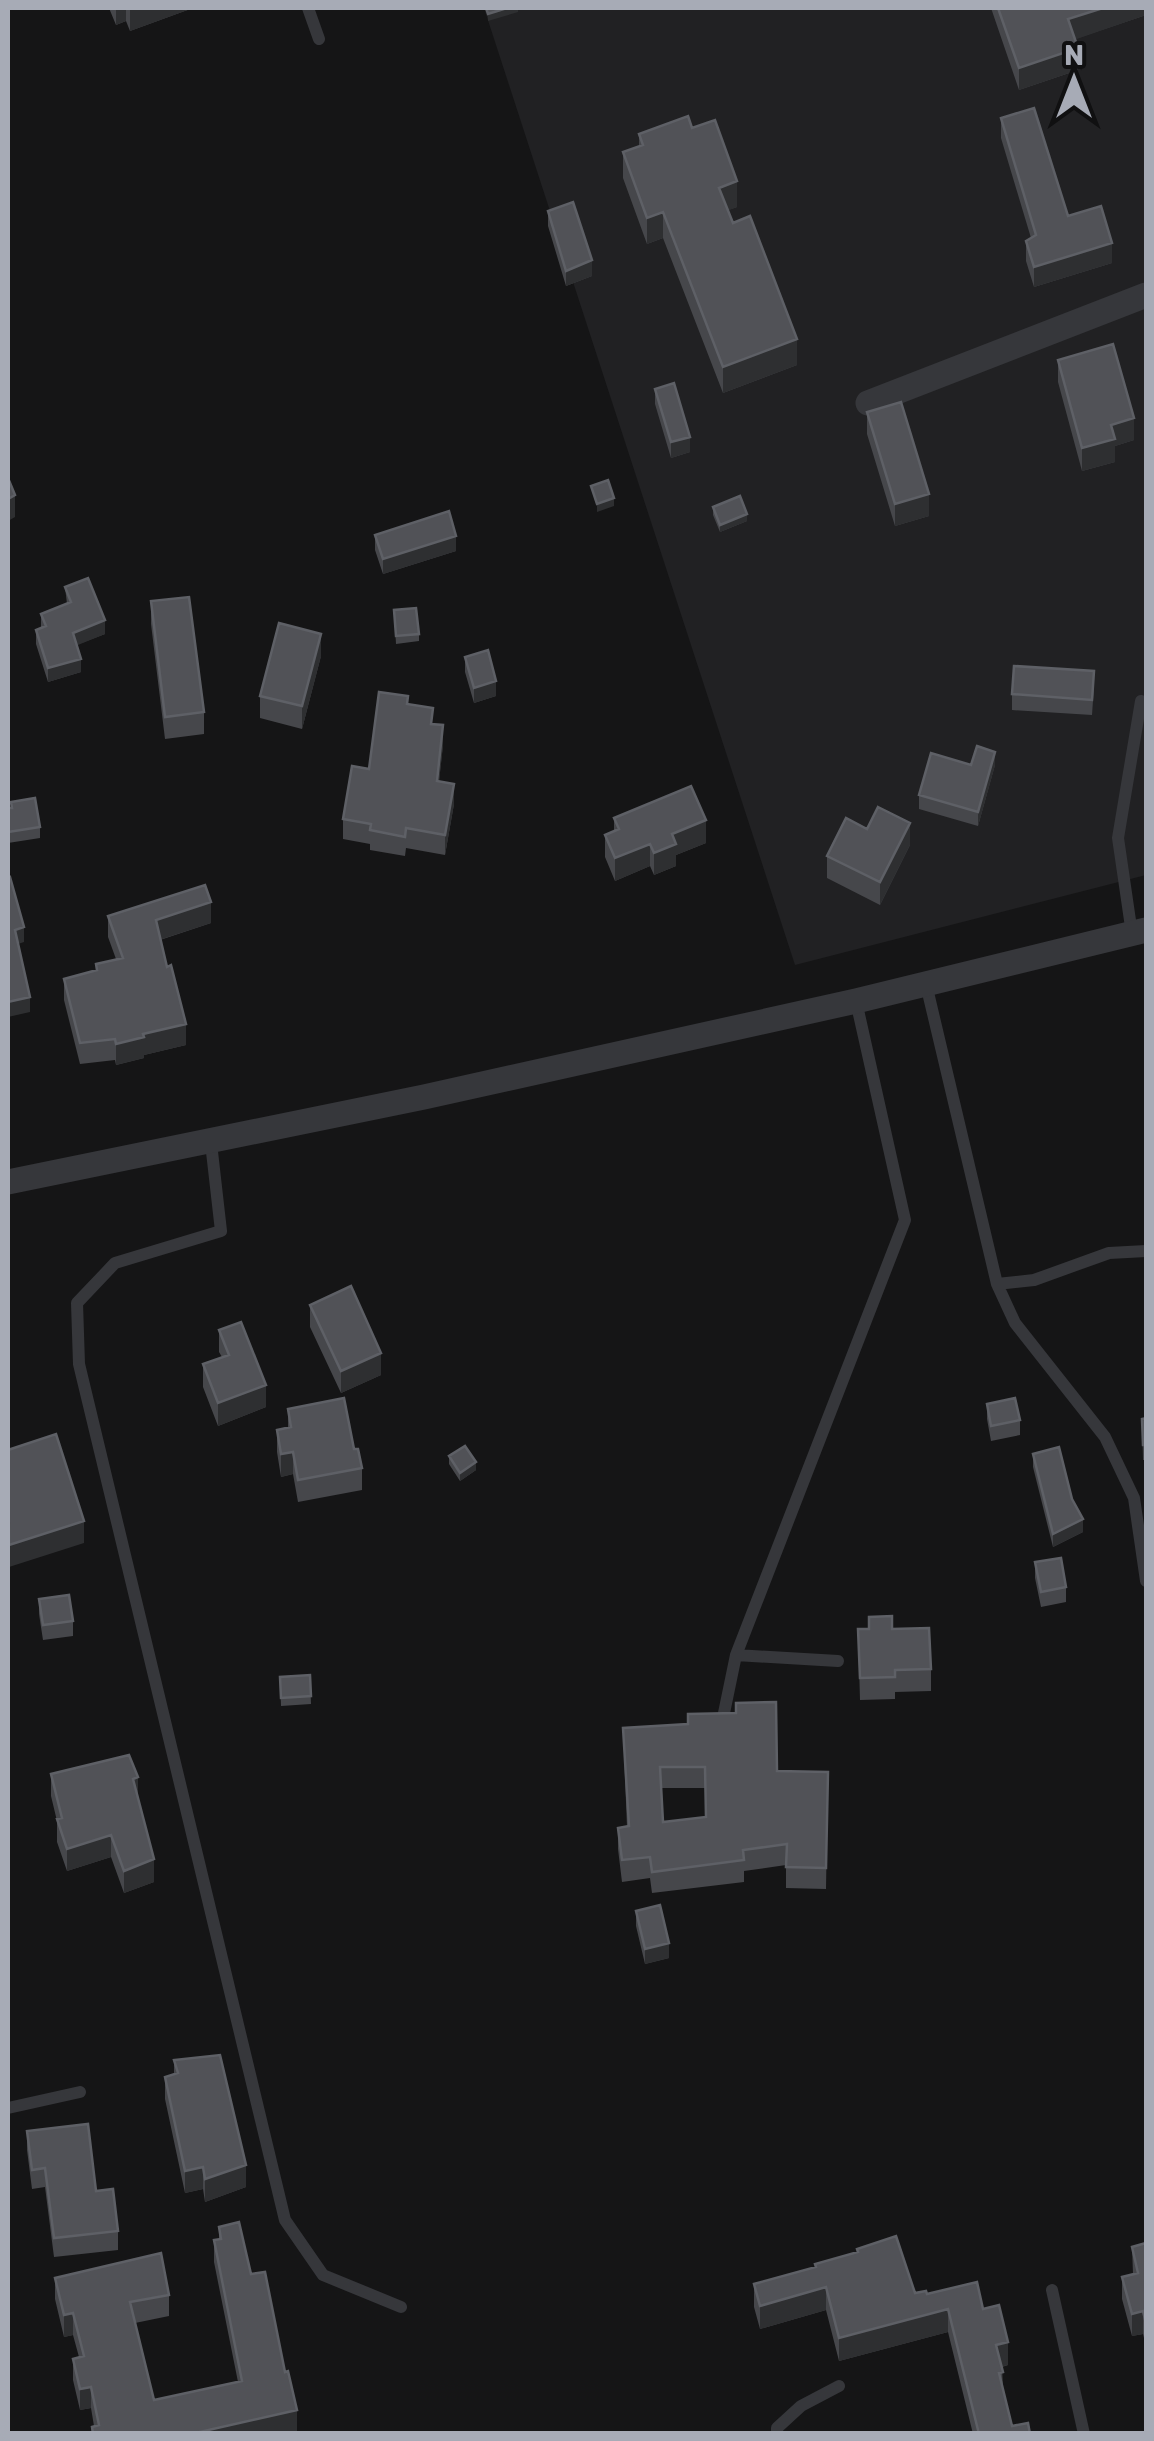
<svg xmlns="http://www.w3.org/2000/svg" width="1154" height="2441" font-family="Rubik,sans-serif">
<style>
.built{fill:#212123}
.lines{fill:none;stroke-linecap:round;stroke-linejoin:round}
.service{stroke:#36373b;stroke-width:12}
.minor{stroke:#36373b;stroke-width:25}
.wall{fill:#46474b;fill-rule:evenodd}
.shaded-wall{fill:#2e2f31}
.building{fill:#515257;stroke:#5e6066;stroke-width:2.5;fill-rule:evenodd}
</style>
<rect width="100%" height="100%" fill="#151516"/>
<path class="built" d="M484 8H1146V875L795 965Z"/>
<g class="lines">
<path class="service" d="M308 8 319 39
M1132 934 1118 838 1141 701
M926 984 997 1284 1034 1280 1109 1253 1146 1251
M211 1143 221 1231 115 1263 77 1303 79 1364 285 2220 323 2275 401 2307
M997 1284 1015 1323 1105 1437 1134 1498 1146 1581
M736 1655 838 1661
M724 1713 736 1655 905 1220 856 1001
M8 2108 80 2092
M1052 2290 1084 2434
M777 2434V2428L801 2406 839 2386"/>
<path class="minor" d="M868 403 1146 295
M8 1182 424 1097 856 1001 1146 930"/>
</g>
<path class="wall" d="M109 8H193L130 31 126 21 116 25Z
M991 8H1146V15L1075 39 1078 70 1019 90Z
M1001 118 1068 216 1112 263 1034 287 1026 261V241L1031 238 1001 138Z
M692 128 737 207 728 210 797 365 723 393 663 238 647 244 623 178V152L639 146V134Z
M548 211 592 276 566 286 548 226Z
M1058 360 1134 440 1115 446V462L1082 471 1058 382Z
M655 389 690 452 671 458 655 404Z
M867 412 929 516 895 526 867 434Z
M713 507 747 521 720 532 713 515Z
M375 535 456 551 383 574 375 550Z
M65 587 105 634 76 645 81 672 48 682 36 644V630L41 628V614L67 604Z
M151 601 204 712V734L165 739 151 624Z
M394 610 419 634V641L396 644Z
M321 656 302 729 260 718V696Z
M465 657 496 696 474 703 465 672Z
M1094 686 1092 715 1012 710V694Z
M408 704 433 724 443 745 439 781 454 804 445 855 406 848 405 856 370 850V844L343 839V819L369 769Z
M971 765H995L978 826 919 809V795Z
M11 802 40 827V838L8 843V808H11Z
M614 818 706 843 676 855V866L654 875 650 866 615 881 605 857V835L614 831Z
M910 845 880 905 827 878V856Z
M108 916 211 923 160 940 186 1045 144 1055V1058L116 1065 115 1060 80 1064 64 1000V979L96 971V964L116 959 108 937Z
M310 1305 381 1375 341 1393 310 1327Z
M219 1330 266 1407 218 1426 203 1387V1364L222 1357 219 1352Z
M1146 1353V1393L1144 1382V1356Z
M987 1404 1020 1420V1435L991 1441 987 1419Z
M288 1409 354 1449 362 1468V1490L298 1502 293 1474 281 1477 277 1452V1430L288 1428Z
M1146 1418V1460H1143L1142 1419Z
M1033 1454 1072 1499 1083 1532 1053 1547 1033 1467Z
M449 1456 476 1470 460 1481 449 1464Z
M1035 1562 1066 1587V1602L1041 1607 1035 1578Z
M39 1599 73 1621V1636L43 1640 39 1614Z
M858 1629H892L931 1669V1691L895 1692V1699L860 1700Z
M310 1675 311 1704 281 1706 280 1677Z
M623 1728 777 1771 828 1772 826 1889 786 1888V1865L744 1871V1882L652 1893 650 1878 622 1882 618 1849V1828L627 1827ZM661 1788H705L706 1817 663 1822Z
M51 1774 138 1799 154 1882 124 1893 111 1857 67 1871 57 1842V1821L51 1796Z
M636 1911 669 1958 645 1964 636 1926Z
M174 2060 246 2187 205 2202 203 2189 185 2193 165 2099V2077L174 2074Z
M27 2131 118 2231V2250L54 2257 45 2187 32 2189 27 2150Z
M219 2227 251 2274 297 2432 288 2434H92V2427L94 2426 91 2408 80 2410 73 2380V2359L79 2357 73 2335 64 2337 55 2299V2278L169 2295V2316L135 2323 154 2400 238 2382 214 2262V2240L219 2239Z
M1146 2243V2346L1143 2334 1132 2336 1122 2299V2277L1133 2274 1132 2247Z
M857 2249 915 2293 927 2294 983 2309 1008 2365 1002 2367 1003 2389 1012 2426 1030 2434H973L948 2332 839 2361 826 2310 760 2329 754 2307V2284L815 2267 857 2252Z"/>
<path class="shaded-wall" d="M116 8H126V21L116 25Z
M134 8H193L130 31V9Z
M507 8H518V12L488 21V14Z
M1103 8H1146V15L1068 42V19Z
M1078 48V70L1019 90V68Z
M737 181V207L719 214V188Z
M663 212V238L647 244V218Z
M1112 243V263L1034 287V267Z
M592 260V276L566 286V271Z
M797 339V365L723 393V367Z
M1134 418V440L1115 446V462L1082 471V448L1111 425Z
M690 437V452L671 458V442Z
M929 494V516L895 526V504Z
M15 495V517L8 521V499Z
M614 498V506L597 512V504Z
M747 514V521L720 532V525Z
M456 536V551L383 574V559Z
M105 620V634L73 647V633Z
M321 634V656L302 729V706Z
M81 659V672L48 682V668Z
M496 681V696L474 703V688Z
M443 725V745L437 800V781Z
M995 752V765L978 826V812Z
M454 784V804L445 855V835Z
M706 820V843L676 855V866L654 875V853L672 834Z
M910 823V845L880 905V882Z
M650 844V866L615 881V858Z
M211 902V923L156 941V920Z
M24 927V942L15 945V930Z
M30 997V1012L8 1017V1002Z
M186 1024V1045L144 1055V1058L116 1065V1044L143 1034Z
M381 1353V1375L341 1393V1371Z
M266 1385V1407L218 1426V1403Z
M293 1452V1474L281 1477V1454Z
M476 1462V1470L460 1481V1473Z
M1083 1519V1532L1053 1547V1534Z
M84 1521V1543L9 1567V1545Z
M138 1777V1799L133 1779Z
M111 1835V1857L67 1871V1849Z
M154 1859V1882L124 1893V1871Z
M669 1943V1958L645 1964V1949Z
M246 2165V2187L205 2202V2179Z
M203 2167V2189L185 2193V2171Z
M826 2287V2310L760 2329V2306Z
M948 2309V2332L839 2361V2338Z
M1143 2311V2334L1132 2336V2314Z
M73 2313V2335L64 2337V2315Z
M1008 2342V2365L996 2368V2345Z
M91 2387V2408L80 2410V2389Z
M297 2410V2432L288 2434H191Z"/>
<path class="building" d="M486 8H507L488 14Z
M998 8H1103L1068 19 1078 48 1019 68Z
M1034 108 1068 216 1101 206 1112 243 1034 267 1026 241 1036 235 1001 118Z
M688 116 692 128 715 120 737 181 719 188 733 223 750 216 797 339 723 367 663 212 647 218 623 152 643 145 639 134Z
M573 202 592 260 566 271 548 211Z
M1113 344 1134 418 1111 425 1115 439 1082 448 1058 360Z
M674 383 690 437 671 442 655 389Z
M901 402 929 494 895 504 867 412Z
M8 478 15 495 8 499Z
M608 480 614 498 597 504 591 486Z
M740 496 747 514 720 525 713 507Z
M449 511 456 536 383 559 375 535Z
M88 578 105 620 73 633 81 659 48 668 36 630 46 626 41 614 71 602 65 587Z
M189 597 204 712 165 717 151 601Z
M416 608 419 634 396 636 394 610Z
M279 623 321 634 302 706 260 696Z
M488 650 496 681 474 688 465 657Z
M1014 666 1094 671 1092 700 1012 694Z
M379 692 408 696 407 704 433 708 431 724 443 725 437 781 454 784 445 835 406 828 405 837 370 830 371 824 343 819 352 766 369 769Z
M977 746 995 752 978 812 919 795 931 753 971 765Z
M691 786 706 820 672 834 676 844 654 853 650 844 615 858 605 835 619 829 614 818Z
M35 798 40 827 8 832V808H12L11 802Z
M878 807 910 823 880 882 827 856 846 818 867 829Z
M10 877 24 927 15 930 30 997 8 1002V878Z
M205 885 211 902 156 920 167 967 171 965 186 1024 143 1034 144 1037 116 1044 115 1039 80 1043 64 979 97 970 96 964 123 958 108 916Z
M351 1286 381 1353 341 1371 310 1305Z
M241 1322 266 1385 218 1403 203 1364 229 1355 219 1330Z
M344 1398 354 1449H358L362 1468 298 1480 293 1452 281 1454 277 1430 291 1427 288 1409Z
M1015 1398 1020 1420 991 1426 987 1404Z
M1146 1418V1445H1143L1142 1419Z
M56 1434 84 1521 9 1545 8 1450Z
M465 1446 476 1462 460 1473 449 1456Z
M1059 1447 1072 1499 1083 1519 1053 1534 1033 1454Z
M1061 1558 1066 1587 1041 1592 1035 1562Z
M69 1595 73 1621 43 1625 39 1599Z
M892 1616V1629L929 1628 931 1669 895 1670V1677L860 1678 858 1629H869V1617Z
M310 1675 311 1696 281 1698 280 1677Z
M776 1702 777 1771 828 1772 826 1868 786 1867 787 1844 743 1850 744 1860 652 1872 650 1857 622 1860 618 1828 629 1826 623 1728 688 1724V1714L736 1713V1703ZM660 1767H705L706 1817 663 1822Z
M129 1755 138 1777 133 1779 154 1859 124 1871 111 1835 67 1849 57 1819 62 1818 51 1774Z
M660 1905 669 1943 645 1949 636 1911Z
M220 2055 246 2165 205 2179 203 2167 185 2171 165 2077 178 2073 174 2060Z
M88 2124 96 2191 113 2189 118 2231 54 2238 45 2168 32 2170 27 2131Z
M239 2222 251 2274 265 2272 285 2372 288 2371 297 2410 191 2434H93L92 2427 99 2425 91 2387 80 2389 73 2359 84 2356 73 2313 64 2315 55 2278 161 2253 169 2295 130 2302 154 2400 242 2381 214 2240 221 2239 219 2227Z
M896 2236 915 2293 926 2291 927 2294 977 2282 983 2309 999 2305 1008 2342 996 2345 1003 2372 999 2373 1012 2426 1028 2423 1030 2434H979L948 2309 839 2338 826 2287 760 2306 754 2284 816 2267 815 2264 858 2252 857 2249Z
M1146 2243V2324L1143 2311 1132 2314 1122 2277 1138 2273 1132 2247Z"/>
<rect width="1154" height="2441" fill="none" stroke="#a7abb6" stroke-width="20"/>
<g transform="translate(1074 80)" stroke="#101011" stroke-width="8" paint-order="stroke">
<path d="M0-8L18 38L0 25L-18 38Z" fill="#a7abb6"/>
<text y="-15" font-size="28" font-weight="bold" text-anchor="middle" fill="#a7abb6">N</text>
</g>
</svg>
